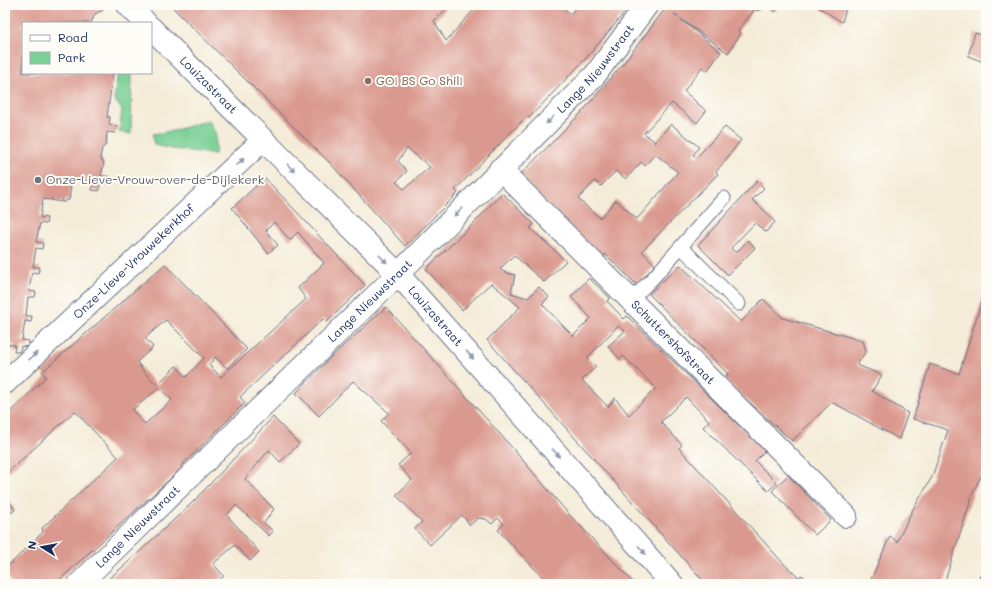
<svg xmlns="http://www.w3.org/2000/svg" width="991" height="589" font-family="Mali,sans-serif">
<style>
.green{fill:#7ad095;stroke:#4a807a}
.building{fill:#da998e;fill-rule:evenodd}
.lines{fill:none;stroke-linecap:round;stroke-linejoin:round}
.lane-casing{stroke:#677189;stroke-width:15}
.street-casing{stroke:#677189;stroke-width:24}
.path{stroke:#677189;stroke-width:2.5;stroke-dasharray:3 3;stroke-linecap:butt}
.lane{stroke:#fff;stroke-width:13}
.street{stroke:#fff;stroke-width:22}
.oneway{fill:#8d97ae}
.education-dot{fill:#8d6e63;stroke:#fdfcf7;stroke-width:1.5}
.worship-dot{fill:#6b7280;stroke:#fdfcf7;stroke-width:1.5}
.labels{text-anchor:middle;stroke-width:4;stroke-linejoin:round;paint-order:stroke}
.street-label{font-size:12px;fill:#1b2f5e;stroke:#fdfcf7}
.education-label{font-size:12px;fill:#785e54;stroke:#fdfcf7;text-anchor:start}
.worship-label{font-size:12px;fill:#5b616d;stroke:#fdfcf7;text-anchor:start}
</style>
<rect width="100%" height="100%" fill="#fdfcf7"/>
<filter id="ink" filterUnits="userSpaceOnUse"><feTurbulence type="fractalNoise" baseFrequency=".025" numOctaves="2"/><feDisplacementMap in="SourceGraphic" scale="8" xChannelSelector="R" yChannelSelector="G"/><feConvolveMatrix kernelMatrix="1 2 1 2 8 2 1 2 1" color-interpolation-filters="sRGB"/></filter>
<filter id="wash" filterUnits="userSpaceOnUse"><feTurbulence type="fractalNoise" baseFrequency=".012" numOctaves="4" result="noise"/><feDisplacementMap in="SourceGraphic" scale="16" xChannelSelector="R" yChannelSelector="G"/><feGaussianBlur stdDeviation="0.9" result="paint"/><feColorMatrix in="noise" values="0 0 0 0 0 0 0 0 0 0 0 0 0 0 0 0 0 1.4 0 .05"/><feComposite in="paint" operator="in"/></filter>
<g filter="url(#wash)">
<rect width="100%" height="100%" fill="#f4ecd8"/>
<path class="green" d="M118 73H132L131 134 119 132 122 110 114 99Z
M209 120 216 135 215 154 173 149 154 145 153 134 173 131Z"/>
<g id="blocks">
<path class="building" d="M5 5H77L94 7 101 5 103 10 95 14 91 23H23V73H113L107 117H110L109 125 117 126 115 133 107 132 106 145 102 148 100 158 104 163 101 176 109 177 108 184 100 183 99 191 92 190 93 182 72 178 69 200H66L65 202H62L63 199 61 202 51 200 52 198 50 200 43 199 40 217 47 218 46 224 40 223 36 242 43 243 42 249 36 248 33 267H40L38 273 32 272 29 291 36 292 35 297H28L26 316H32L31 322 25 321 22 340 29 341 28 347 21 346 20 352H14L15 345 5 344Z
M170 5H450L434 21 446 41 478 5H525L528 7 530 5H559L571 14 577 5H631L588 56 529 118 527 116 455 190 458 193 405 246 330 163ZM407 148 430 167 404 189 396 182 407 171 398 161Z
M668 5H763L758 11 755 9 738 31 741 33 728 53 674 14 721 52 707 71 702 67 684 91 706 111 697 123 672 103 644 133 655 142 671 124 699 147 693 155 697 157 725 127 741 140 716 172 718 174 642 251 655 265 637 285 605 254 602 258 519 176 582 112 622 65ZM655 154 678 172 637 219 616 200 600 218 578 199 595 181 601 186 616 171 626 179 641 162 645 166Z
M766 5H775L778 7 775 12Z
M815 5H847L842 22Z
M975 33 986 36V63L968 56Z
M265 178 365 285 327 322 323 319 240 397 245 403 181 466 182 468 55 584H12L5 574V569L43 532 42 528 118 457 75 411 5 475V427L8 424 5 421V417L46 377 42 372 165 264 247 349 227 368 215 357 209 365 221 377 306 299 298 288 324 263 298 232 290 240 274 222 266 231 278 245 268 253 232 208ZM166 320 204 358 186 377 176 366 157 385 145 373 137 362 153 347 145 338ZM159 388 172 400 145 424 132 410Z
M757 181 764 188 752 200 764 210 775 222 766 232 755 223 731 248 736 253 748 240 755 248 728 275 698 245Z
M502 193 534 224 530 228 566 261 544 282 514 255 500 269 504 272 515 275 511 293 528 298 539 287 549 297 542 304 573 336 591 318 571 297 589 278 610 298 607 301 624 319 627 316 765 451 755 461 777 483 768 491 703 427 709 421 686 397 661 422 682 445 679 448 784 564 798 577 802 575 809 582 807 584H706L487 340 520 307 491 283 462 310 426 269 476 221ZM618 326 625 331 608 346 620 359 623 356 656 388 629 415 615 398 608 407 582 380 596 367 587 358Z
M680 265 741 322 763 299 783 318 863 341 866 351 857 365 882 375 872 391 908 413 899 439 832 402 792 441 724 379 728 374 649 294Z
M986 287V466L974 490 944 584H869L890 536 897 542 912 511 932 477 948 430 913 419 930 364 959 374Z
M386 307 508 443 567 512 635 584H549L498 530 504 524 498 518 492 524 486 519 478 518 470 525 462 515 430 545 415 529 422 522 396 495 412 480 398 465 411 453 381 421 389 413 353 381 319 416 296 393 330 358Z
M273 417 299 444 280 462 269 450 245 479 274 509 264 523 273 531 269 536 236 505 227 515 259 552 250 561 235 545 213 564 224 576 214 584H102L124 566 193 502Z
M788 475 831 520 815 535 772 491Z
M5 494 15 510 5 517Z"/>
</g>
</g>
<g filter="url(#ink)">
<use href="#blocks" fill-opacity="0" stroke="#677189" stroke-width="1"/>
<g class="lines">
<defs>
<path id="lane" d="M681 247 739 304
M631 300 653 278 724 198"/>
<g id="street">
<path d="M128 5 146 23"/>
<path id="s1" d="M151 28 398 274 672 584"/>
<path id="s2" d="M500 169 846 516"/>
<path id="s3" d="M5 383 263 140"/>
<path id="s4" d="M79 584 398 274 595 75 647 5"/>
</g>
</defs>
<use href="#lane" class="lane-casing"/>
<use href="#street" class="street-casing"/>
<path class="path" d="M978 584 986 561"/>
<use href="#lane" class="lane"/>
<use href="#street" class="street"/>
</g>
<defs><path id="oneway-solid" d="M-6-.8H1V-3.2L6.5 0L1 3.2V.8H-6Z"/></defs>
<g class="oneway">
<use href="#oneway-solid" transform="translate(550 120) rotate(135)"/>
<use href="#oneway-solid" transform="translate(240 162) rotate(-43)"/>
<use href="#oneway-solid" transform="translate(291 168) rotate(45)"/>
<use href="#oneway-solid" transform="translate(458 212) rotate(134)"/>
<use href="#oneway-solid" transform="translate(383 259) rotate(45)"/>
<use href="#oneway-solid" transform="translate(470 355) rotate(49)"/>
<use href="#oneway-solid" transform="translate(33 356) rotate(-43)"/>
<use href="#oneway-solid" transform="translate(556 453) rotate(49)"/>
<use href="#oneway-solid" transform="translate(642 550) rotate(49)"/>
</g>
</g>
<circle class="education-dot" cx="368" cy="81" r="4"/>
<circle class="worship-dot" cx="38" cy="180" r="4"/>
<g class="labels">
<g class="street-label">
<text dy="4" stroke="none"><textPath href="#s4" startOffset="730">Lange Nieuwstraat</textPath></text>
<text dy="4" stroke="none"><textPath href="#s1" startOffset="81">Louizastraat</textPath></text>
<text dy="4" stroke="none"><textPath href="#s3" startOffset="177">Onze-Lieve-Vrouwekerkhof</textPath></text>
<text dy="4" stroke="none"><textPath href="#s4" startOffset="406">Lange Nieuwstraat</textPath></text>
<text dy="4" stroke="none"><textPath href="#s1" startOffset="405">Louizastraat</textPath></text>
<text dy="4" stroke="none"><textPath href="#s2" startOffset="245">Schuttershofstraat</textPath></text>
<text dy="4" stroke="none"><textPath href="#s4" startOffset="82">Lange Nieuwstraat</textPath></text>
</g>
<g class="education-label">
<text x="376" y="85">GO! BS Go Shil!</text>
</g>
<g class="worship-label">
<text x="46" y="184">Onze-Lieve-Vrouw-over-de-Dijlekerk</text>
</g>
</g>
<rect width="991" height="589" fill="none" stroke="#fdfcf7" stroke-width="20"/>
<rect x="22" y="22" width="130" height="52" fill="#fdfcf7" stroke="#a3aaba"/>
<rect x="30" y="35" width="20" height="6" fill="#ffffff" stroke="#a3aaba"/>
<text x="58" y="42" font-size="12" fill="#1b2f5e">Road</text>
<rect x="30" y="52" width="20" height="12" fill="#7ad095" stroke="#a3aaba"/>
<text x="58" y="62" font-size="12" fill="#1b2f5e">Park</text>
<g transform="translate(42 547) rotate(281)" stroke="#fdfcf7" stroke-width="3" paint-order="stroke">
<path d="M0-3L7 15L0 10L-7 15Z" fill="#1b2f5e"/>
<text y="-6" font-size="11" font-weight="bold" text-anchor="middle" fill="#1b2f5e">N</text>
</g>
</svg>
